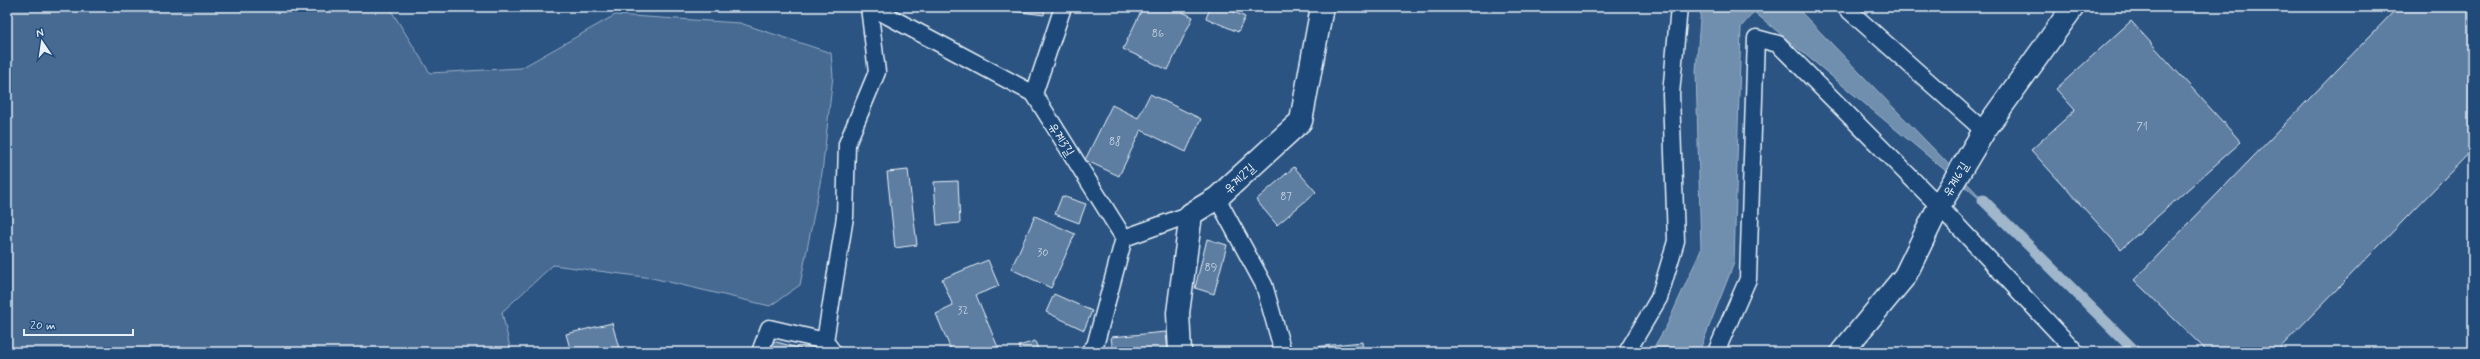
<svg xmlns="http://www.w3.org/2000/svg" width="2480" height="359" font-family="Mynerve,'Poor Story',sans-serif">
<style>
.green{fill:#476b93;stroke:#98aec6}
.water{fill:#708ead;stroke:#a0b6cb}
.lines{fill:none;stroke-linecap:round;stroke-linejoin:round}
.stream{stroke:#a0b6cb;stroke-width:11}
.building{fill:#5d7da1;stroke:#e8f1f8}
.lane-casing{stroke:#e8f1f8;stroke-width:19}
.street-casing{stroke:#e8f1f8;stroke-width:25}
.lane{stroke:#1f4a7a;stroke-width:16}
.street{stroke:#1f4a7a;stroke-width:22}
.labels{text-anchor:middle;stroke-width:3;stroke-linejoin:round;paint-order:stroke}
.number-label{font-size:11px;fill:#c5d4e2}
.street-label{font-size:13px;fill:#e8f1f8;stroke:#1f4a7a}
</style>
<rect width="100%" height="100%" fill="#2b5482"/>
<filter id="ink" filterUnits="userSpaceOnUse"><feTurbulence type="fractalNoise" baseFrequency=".025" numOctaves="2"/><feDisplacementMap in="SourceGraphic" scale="8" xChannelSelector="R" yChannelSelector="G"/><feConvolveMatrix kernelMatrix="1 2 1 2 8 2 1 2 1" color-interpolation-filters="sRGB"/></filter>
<g filter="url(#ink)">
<path class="green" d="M7 7H389L430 73 521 68 615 15 740 23 831 53 833 76 822 173 800 285 770 306 652 278 553 265 502 312 511 352H7Z"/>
<path class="water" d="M1701 7H1796L1993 210 1754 12 1741 27 1734 263 1699 352H1651L1667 325 1701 250 1696 71Z"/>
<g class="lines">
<path class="stream" d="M1983 200 2136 352"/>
</g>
<path class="building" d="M999 7H1045L1044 15 998 9Z
M1143 7H1172L1193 17 1168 70 1123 49Z
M1211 7H1223L1245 17 1238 32 1206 18Z
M2398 7H2473V149L2276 352H2208L2134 280Z
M2131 21 2241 142 2121 249 2031 150 2075 110 2056 89Z
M1150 94 1201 119 1186 152 1141 130 1119 176 1085 160 1112 105 1138 118Z
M1294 167 1316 192 1277 225 1256 200Z
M908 170 917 245 895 248 887 172Z
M958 181 960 223 937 225 934 182Z
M1062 196 1086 204 1079 223 1055 214Z
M1035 216 1075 234 1051 288 1011 269Z
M1207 239 1227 245 1214 294 1195 288Z
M988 260 999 286 976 295 1000 352H952L936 314 953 306 942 279Z
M1054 294 1092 311 1084 330 1046 312Z
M612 323 620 352H571L566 334Z
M1166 332 1168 352H1113L1111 337Z
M773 341 812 352H770Z
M1035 341 1039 352H1021L1019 346Z
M1362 342 1363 352H1304V348Z"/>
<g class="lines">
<defs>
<path id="lane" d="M871 7 1034 94 1124 238 1095 346 1089 352
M1845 7 1984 131
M1034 94 1063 7
M1217 198 1264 285 1283 352
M1124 238 1191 214
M760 352 769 328 825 341
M833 352 825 341 845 217 847 144 877 72 869 7
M1627 352 1659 298 1676 241 1671 94 1679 7
M1716 352 1748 279 1756 38 1778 44 1939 206 2076 352"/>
<path id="street" d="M1180 352 1178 313 1191 214 1217 198 1301 121 1322 7
M1842 352 1905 276 1939 206 1984 131 2073 7"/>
</defs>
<use href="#lane" class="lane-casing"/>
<use href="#street" class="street-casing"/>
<use href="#lane" class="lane"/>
<use href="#street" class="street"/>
</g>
</g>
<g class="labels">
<g class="number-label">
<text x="1158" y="37">86</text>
<text x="2142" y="130">71</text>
<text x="1115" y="145">88</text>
<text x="1286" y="200">87</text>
<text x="1043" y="256">30</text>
<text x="1211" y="271">89</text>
<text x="963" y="314">32</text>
</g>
<g class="street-label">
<text transform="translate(1062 139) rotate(58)" y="5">유계3길</text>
<text transform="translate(1239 178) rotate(-43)" y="5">유계2길</text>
<text transform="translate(1955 179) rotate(-59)" y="5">유계6길</text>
</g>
</g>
<rect width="2480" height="359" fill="none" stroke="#1f4a7a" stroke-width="24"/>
<rect x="12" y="12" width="2456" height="335" fill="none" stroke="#e8f1f8" stroke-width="1.5" filter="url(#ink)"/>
<g transform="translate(42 42) rotate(347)" stroke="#1f4a7a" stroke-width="3" paint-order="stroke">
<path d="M0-3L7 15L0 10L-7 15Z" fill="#e8f1f8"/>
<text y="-6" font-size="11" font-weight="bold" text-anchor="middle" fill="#e8f1f8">N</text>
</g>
<path d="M24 329v6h109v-6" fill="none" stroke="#e8f1f8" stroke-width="2"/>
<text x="30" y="329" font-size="12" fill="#e8f1f8" stroke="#1f4a7a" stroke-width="3" paint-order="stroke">20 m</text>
</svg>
